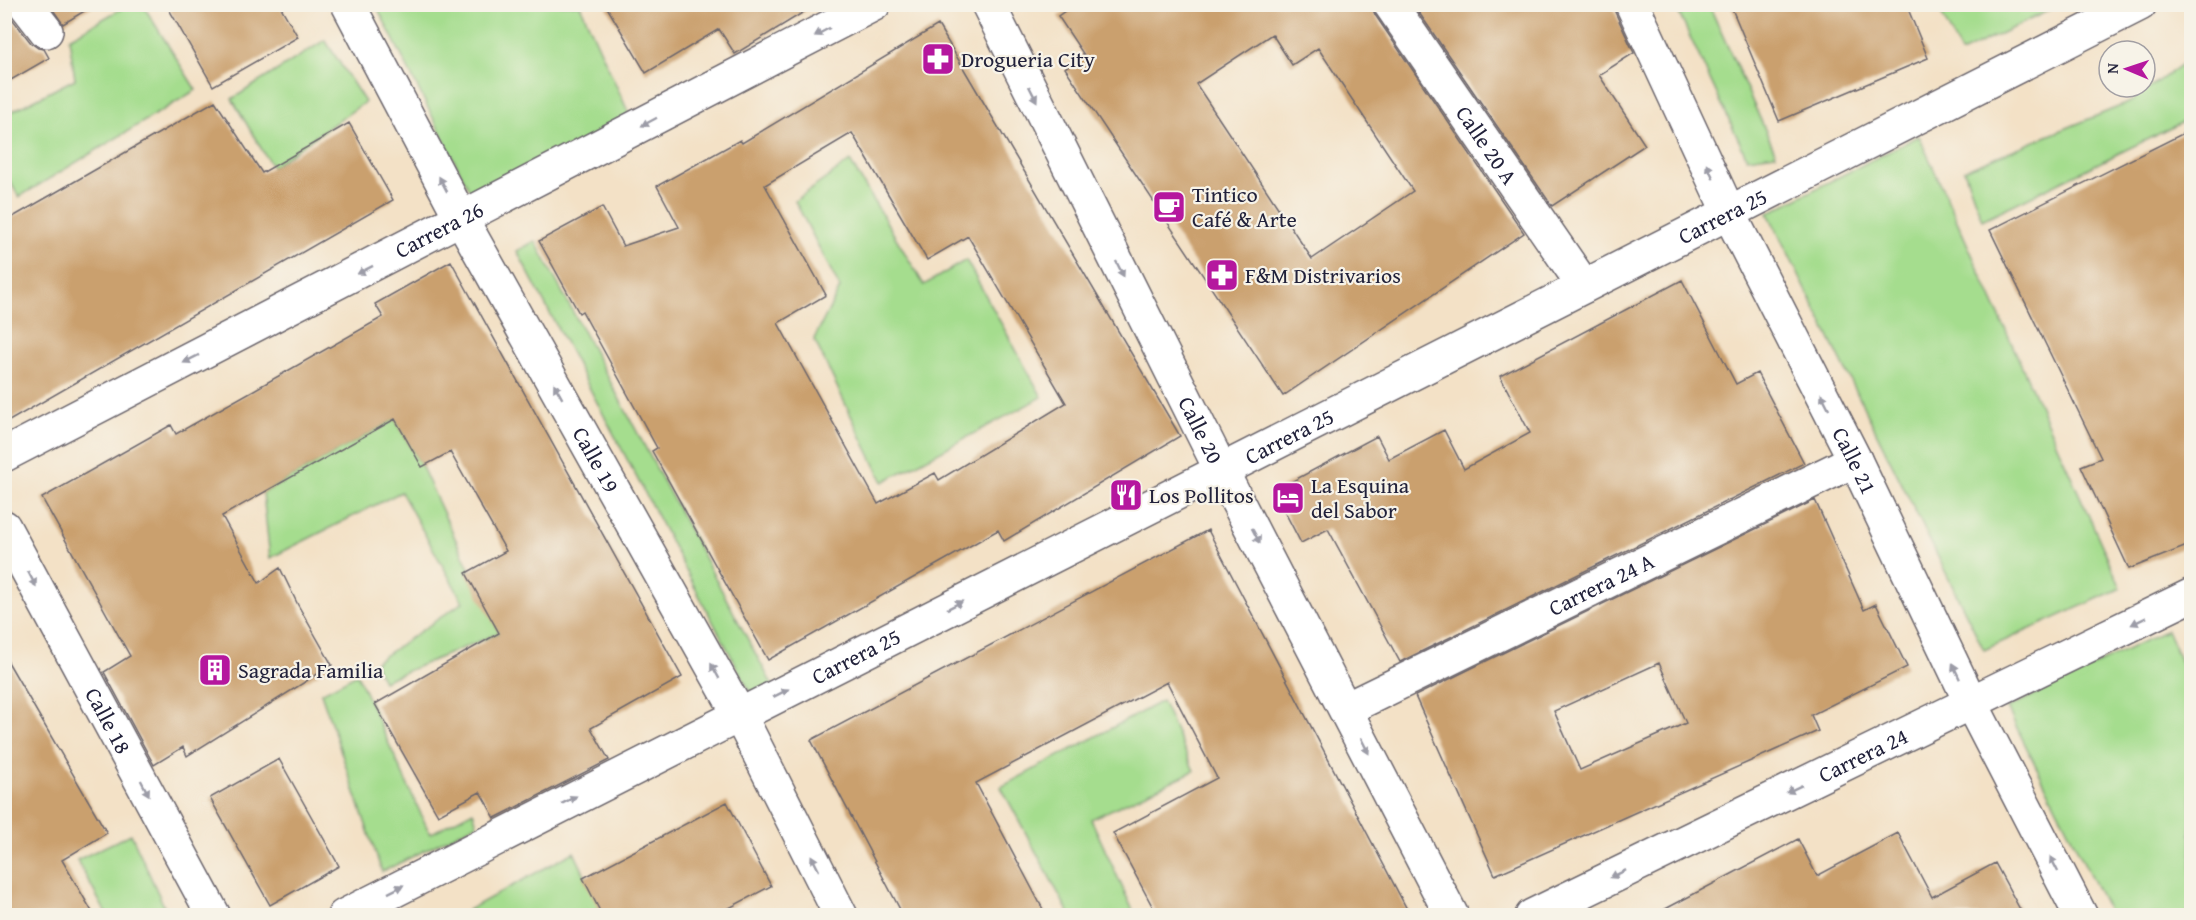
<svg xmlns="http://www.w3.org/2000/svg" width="2196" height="920" font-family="'Gentium Book Plus',serif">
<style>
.green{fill:#a5dd8e;stroke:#648064;stroke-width:1.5}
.building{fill:#caa06e;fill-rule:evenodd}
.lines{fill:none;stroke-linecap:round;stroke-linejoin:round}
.minor-casing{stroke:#6b656c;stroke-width:36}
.minor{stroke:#fff;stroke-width:33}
.oneway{fill:#9c9ca7}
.labels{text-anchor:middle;stroke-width:4.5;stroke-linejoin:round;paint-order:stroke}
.poi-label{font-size:22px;fill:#22223b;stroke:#f7f3e8;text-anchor:start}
.street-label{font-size:22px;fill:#22223b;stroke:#f7f3e8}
</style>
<rect width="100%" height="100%" fill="#f7f3e8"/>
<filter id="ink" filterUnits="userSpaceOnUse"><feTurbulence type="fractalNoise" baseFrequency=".0167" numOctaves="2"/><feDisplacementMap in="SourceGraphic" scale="12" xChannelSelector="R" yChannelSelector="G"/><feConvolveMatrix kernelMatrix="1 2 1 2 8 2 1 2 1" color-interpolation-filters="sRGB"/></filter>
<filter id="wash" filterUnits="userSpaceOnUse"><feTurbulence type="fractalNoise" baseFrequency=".008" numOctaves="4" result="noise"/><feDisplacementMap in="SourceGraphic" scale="24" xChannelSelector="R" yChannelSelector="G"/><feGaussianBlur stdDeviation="1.35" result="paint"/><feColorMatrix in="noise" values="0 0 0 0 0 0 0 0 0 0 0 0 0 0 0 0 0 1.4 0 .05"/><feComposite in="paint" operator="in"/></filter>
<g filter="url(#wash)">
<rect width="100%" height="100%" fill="#f3e1c6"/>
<path class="green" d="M128 5H143L196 90 19 197 5 173V115L75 79 69 38Z
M376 5H580L630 116 475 201Z
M1675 5H1709L1776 154 1747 158Z
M1937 5H2060L1961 53Z
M325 40 365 102 272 167 232 99Z
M2191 58V128L2187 120 1982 220 1964 170 2128 103Z
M1919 136 2121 588 1984 650 1768 213Z
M850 161 924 285 966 260 1042 397 883 482 814 339 840 288 795 201Z
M535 241 775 690 757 705 517 251Z
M395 419 422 467 499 633 383 681 374 663 463 602 401 492 270 558 263 493Z
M2167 630 2191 685V915H2110L2007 708Z
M357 674 430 834 473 811 477 824 382 872 321 693Z
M1162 701 1194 771 1091 819 1135 915H1070L1001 787Z
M131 834 168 915H107L77 860Z
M574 852 604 915 471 916 468 910Z"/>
<g id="blocks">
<path class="building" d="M4 4H7L10 16 31 43 38 48 44 49 49 58 4 84Z
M49 4H96L63 24Z
M166 4H279L298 37 213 86Z
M605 4H817L735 54 719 29 646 73Z
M1075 4H1371L1375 15 1524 233 1283 396 1065 68 1084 55 1058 16ZM1272 34 1292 65 1318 48 1413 191 1312 259 1196 84Z
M1413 4H1614L1615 12 1634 53 1599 75 1645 145 1552 206Z
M1730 4H1906L1928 58 1779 121Z
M938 25 1180 436 1004 541 998 530 768 660 652 451 657 448 582 311 579 313 539 241 602 207 623 246 679 227 657 186 740 140 742 143ZM852 133 927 260 968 236 1066 403 939 480 935 473 878 504 778 323 826 295 765 185Z
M215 101 262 173 349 123 393 200 4 424V222Z
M2184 133 2192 148V544L2129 569 2081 466 2101 458 1990 230Z
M451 261 682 677 591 728 609 760 495 818 480 792 438 815 375 704 499 633 466 573 506 551 450 452 422 467 395 419 222 516 259 583 280 568 298 605 332 665 187 756 183 747 154 765 104 672 130 656 42 498 171 425 176 434 383 317 375 304Z
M1682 280 1736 384 1757 373 1804 463 1400 662 1328 529 1301 543 1274 491 1377 436 1389 459 1444 430 1464 469 1530 433 1500 376Z
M1815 500 1864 610 1876 604 1907 667 1811 715 1818 731 1495 875 1415 696ZM1659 663 1686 723 1580 770 1554 711Z
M1208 530 1410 915H1157L1113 833 1217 778 1167 682 976 783 1046 915H903L811 740Z
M4 655 107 833 62 860 94 915H4Z
M279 759 339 866 270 905 210 798Z
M727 802 771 886 716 915H602L583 878Z
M1898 833 1932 897 1995 863 2023 915H1654L1798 839 1817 876Z"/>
</g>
</g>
<g filter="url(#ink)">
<use href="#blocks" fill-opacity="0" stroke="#6b656c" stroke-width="1.5"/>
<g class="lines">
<defs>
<g id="minor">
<path d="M25 4 46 31"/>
<path id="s1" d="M348 4 462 220 739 714 841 916"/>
<path id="s2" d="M988 4 1221 470 1452 916"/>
<path id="s3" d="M1390 4 1584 286"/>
<path id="s4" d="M1632 4 1729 213 1855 460 1971 703 2081 916"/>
<path id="s5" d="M4 455 874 4"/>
<path id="s6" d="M4 527 214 916"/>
<path id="s7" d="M1346 709 1855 460"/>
<path id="s8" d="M344 916 2140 4"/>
<path id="s9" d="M1532 916 2192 595"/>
</g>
</defs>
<use href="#minor" class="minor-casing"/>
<use href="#minor" class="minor"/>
</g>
<defs><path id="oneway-solid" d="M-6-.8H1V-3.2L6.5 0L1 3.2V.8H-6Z" transform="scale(1.5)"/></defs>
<g class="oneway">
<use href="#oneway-solid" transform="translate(822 32) rotate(152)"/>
<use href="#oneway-solid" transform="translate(1033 94) rotate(63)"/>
<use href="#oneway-solid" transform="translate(649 122) rotate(152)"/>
<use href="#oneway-solid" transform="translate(1710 171) rotate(-115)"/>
<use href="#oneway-solid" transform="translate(443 184) rotate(-118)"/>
<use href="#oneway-solid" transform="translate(1120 269) rotate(63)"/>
<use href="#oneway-solid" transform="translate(365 270) rotate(153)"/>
<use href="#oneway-solid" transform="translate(191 359) rotate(153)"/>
<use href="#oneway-solid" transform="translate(558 391) rotate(-119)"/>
<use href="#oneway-solid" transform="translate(1825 401) rotate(-117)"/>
<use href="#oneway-solid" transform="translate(1256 536) rotate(62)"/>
<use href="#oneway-solid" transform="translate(32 579) rotate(62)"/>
<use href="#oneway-solid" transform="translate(955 605) rotate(-27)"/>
<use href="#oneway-solid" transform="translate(2139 621) rotate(154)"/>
<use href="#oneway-solid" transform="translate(715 671) rotate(-119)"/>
<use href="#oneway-solid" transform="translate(1956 671) rotate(-115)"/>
<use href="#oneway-solid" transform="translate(781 693) rotate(-27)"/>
<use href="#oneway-solid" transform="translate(1365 746) rotate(63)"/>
<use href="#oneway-solid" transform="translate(145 788) rotate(62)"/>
<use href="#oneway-solid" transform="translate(1794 789) rotate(154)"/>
<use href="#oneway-solid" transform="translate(569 800) rotate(-27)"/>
<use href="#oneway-solid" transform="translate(815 863) rotate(-117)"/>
<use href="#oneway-solid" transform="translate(2054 864) rotate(-117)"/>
<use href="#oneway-solid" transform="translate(1618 874) rotate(154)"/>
<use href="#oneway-solid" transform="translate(396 889) rotate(-27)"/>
</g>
</g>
<defs>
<symbol id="pharmacy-square" viewBox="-11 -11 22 22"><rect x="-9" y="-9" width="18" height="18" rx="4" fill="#b5179e" stroke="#f7f3e8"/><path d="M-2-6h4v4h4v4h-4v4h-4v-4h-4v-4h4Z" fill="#fff"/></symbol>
<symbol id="cafe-square" viewBox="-11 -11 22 22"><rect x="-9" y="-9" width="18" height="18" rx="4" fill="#b5179e" stroke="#f7f3e8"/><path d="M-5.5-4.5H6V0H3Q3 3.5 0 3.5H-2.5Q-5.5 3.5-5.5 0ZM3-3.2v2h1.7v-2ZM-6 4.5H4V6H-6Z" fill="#fff"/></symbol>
<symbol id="restaurant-square" viewBox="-11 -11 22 22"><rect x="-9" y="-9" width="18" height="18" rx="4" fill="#b5179e" stroke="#f7f3e8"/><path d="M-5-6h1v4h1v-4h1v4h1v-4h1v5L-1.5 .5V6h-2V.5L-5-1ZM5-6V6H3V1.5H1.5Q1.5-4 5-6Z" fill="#fff"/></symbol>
<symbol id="hotel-square" viewBox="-11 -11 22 22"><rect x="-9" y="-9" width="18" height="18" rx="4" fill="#b5179e" stroke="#f7f3e8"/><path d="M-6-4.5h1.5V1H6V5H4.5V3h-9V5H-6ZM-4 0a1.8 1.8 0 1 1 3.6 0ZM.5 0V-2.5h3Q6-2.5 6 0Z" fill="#fff"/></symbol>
<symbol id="building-square" viewBox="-11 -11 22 22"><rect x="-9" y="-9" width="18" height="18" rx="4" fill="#b5179e" stroke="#f7f3e8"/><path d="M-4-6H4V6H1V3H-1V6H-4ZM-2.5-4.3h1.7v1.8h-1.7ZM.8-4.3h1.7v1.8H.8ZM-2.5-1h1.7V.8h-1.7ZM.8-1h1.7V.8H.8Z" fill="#fff"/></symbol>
</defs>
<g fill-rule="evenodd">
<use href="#pharmacy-square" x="919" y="40" width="38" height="38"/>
<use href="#cafe-square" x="1150" y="188" width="38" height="38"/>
<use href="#pharmacy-square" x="1203" y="256" width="38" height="38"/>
<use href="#restaurant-square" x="1107" y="476" width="38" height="38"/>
<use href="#hotel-square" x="1269" y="479" width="38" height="38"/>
<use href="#building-square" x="196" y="651" width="38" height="38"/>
</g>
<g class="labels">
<g class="poi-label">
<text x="961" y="67">Drogueria City</text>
<text x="1192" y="202">Tintico<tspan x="1192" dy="25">Café &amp; Arte</tspan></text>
<text x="1245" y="283">F&amp;M Distrivarios</text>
<text x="1311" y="493">La Esquina<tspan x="1311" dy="25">del Sabor</tspan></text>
<text x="1149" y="503">Los Pollitos</text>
<text x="238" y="678">Sagrada Familia</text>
</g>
<g class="street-label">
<text dy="8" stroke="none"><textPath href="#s3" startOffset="171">Calle 20 A</textPath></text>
<text dy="8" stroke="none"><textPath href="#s8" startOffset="1546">Carrera 25</textPath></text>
<text dy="8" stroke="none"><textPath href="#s5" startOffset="490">Carrera 26</textPath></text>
<text dy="8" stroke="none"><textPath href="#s2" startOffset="476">Calle 20</textPath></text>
<text dy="8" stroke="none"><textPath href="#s8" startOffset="1060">Carrera 25</textPath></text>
<text dy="8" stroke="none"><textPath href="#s1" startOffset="519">Calle 19</textPath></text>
<text dy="8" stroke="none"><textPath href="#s4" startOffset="508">Calle 21</textPath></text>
<text dy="8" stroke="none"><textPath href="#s7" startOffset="284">Carrera 24 A</textPath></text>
<text dy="8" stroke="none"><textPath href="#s8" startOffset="574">Carrera 25</textPath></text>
<text dy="8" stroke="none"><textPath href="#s6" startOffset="220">Calle 18</textPath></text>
<text dy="8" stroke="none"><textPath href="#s9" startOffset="368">Carrera 24</textPath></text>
</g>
</g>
<rect width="2196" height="920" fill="none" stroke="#f7f3e8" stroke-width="24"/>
<g transform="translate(2127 69) rotate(272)"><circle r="28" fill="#f7f3e8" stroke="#a29fa3" stroke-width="1.5"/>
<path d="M0-4.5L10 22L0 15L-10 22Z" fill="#b5179e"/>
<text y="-9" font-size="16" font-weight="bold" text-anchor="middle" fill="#22223b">N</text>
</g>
</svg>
